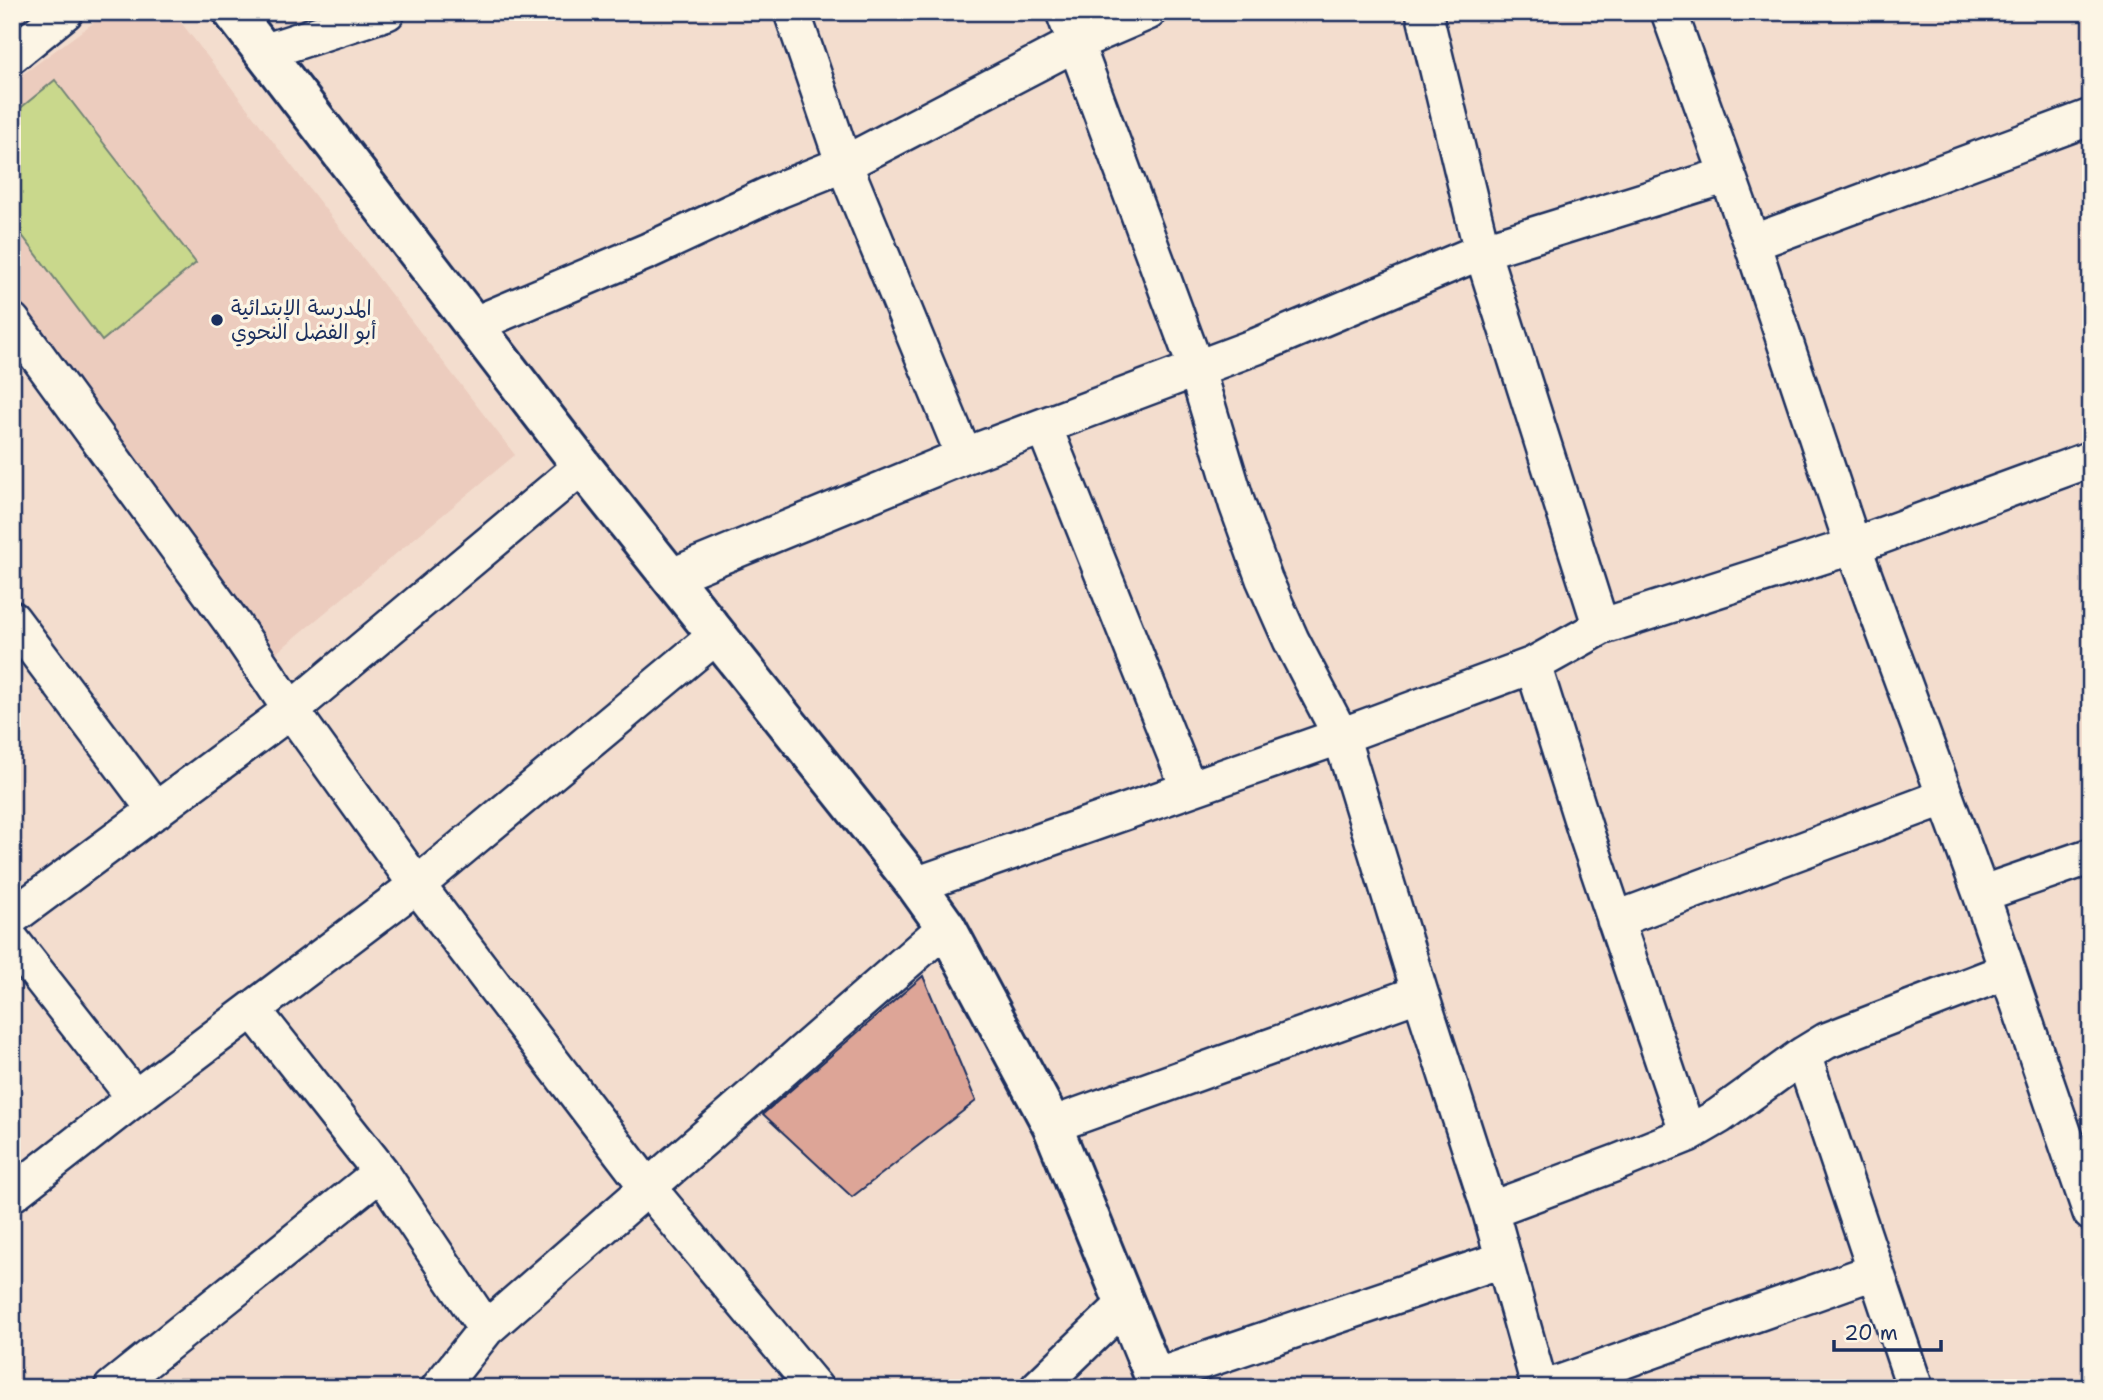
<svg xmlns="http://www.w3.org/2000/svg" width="2103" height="1400" font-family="'Shantell Sans','Playpen Sans Arabic',sans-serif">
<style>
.built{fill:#ecccbe}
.green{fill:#c9d88c;stroke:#728475;stroke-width:2}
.building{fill:#dda597;stroke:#1b2f5e;stroke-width:2}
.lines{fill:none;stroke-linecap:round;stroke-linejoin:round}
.minor-casing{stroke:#1b2f5e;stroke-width:40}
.tertiary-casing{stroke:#1b2f5e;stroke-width:44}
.minor{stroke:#fcf5e5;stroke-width:35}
.tertiary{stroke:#fcf5e5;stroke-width:38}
.poi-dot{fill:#1b2f5e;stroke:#fcf5e5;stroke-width:2.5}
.labels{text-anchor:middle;stroke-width:7;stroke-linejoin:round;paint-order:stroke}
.poi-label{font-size:21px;fill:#1b2f5e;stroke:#fcf5e5;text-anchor:start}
</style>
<rect width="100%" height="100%" fill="#f3ddce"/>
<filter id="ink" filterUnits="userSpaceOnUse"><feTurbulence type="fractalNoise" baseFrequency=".0143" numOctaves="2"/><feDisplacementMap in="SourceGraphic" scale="14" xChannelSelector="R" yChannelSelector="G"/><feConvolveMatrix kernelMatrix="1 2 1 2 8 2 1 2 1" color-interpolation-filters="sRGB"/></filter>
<g filter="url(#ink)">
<path class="built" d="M108 12H173L515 455 275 654 12 298V82Z"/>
<path class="green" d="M55 80 196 263 102 341 12 222V115Z"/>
<path class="building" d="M923 976 976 1101 852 1197 763 1114Z"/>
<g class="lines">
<defs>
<path id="minor" d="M792 12 844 164 964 456
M1064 12 1196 368 1237 504 1264 579 1291 640 1341 736 1420 993 1490 1210 1540 1388
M1424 12 1482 251 1601 627
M1669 12 1752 243 1853 546 1981 894 2091 1213
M264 52 387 12
M12 55 65 12
M1752 243 2091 117
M12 321 233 624 291 710 417 885 649 1189 815 1388
M473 325 648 251 779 190 844 164 1076 43 1148 12
M1044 427 1189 789
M670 577 964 456 1257 346 1482 251 1727 175
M12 619 156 811
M1533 665 1586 833 1688 1134
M916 885 1341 736 1533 665 1601 627 1853 546 2091 459
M1981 894 2091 856
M12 917 291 710 582 466
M1615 920 1945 797
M12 941 135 1098
M253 1010 381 1172 486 1329
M1803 1055 1915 1388
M1052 1125 1420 993
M12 1194 135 1098 417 885 717 635
M1490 1210 1616 1163 1688 1134 1719 1116 1803 1055 1826 1041 2007 971
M1155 1377 1504 1259
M112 1388 381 1172
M439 1388 486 1329 946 927
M1038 1388 1125 1304
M1546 1388 1876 1271"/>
<path id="tertiary" d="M233 12 582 466 916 885 946 927 1052 1125 1159 1388"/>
</defs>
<use href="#minor" class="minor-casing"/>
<use href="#tertiary" class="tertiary-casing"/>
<use href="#minor" class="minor"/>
<use href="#tertiary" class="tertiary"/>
</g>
</g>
<circle class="poi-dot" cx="217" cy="320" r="7"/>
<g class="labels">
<g class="poi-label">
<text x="231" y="315">المدرسة الإبتدائية<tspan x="231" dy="24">أبو الفضل النحوي</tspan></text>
</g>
</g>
<rect width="2103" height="1400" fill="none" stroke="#fcf5e5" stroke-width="42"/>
<rect x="21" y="21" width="2061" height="1358" fill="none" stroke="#1b2f5e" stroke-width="2.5" filter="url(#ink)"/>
<path d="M1834 1340v10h107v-10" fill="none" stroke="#1b2f5e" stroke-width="3.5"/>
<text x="1844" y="1340" font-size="21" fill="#1b2f5e" stroke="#fcf5e5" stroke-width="5" paint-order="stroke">20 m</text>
</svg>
